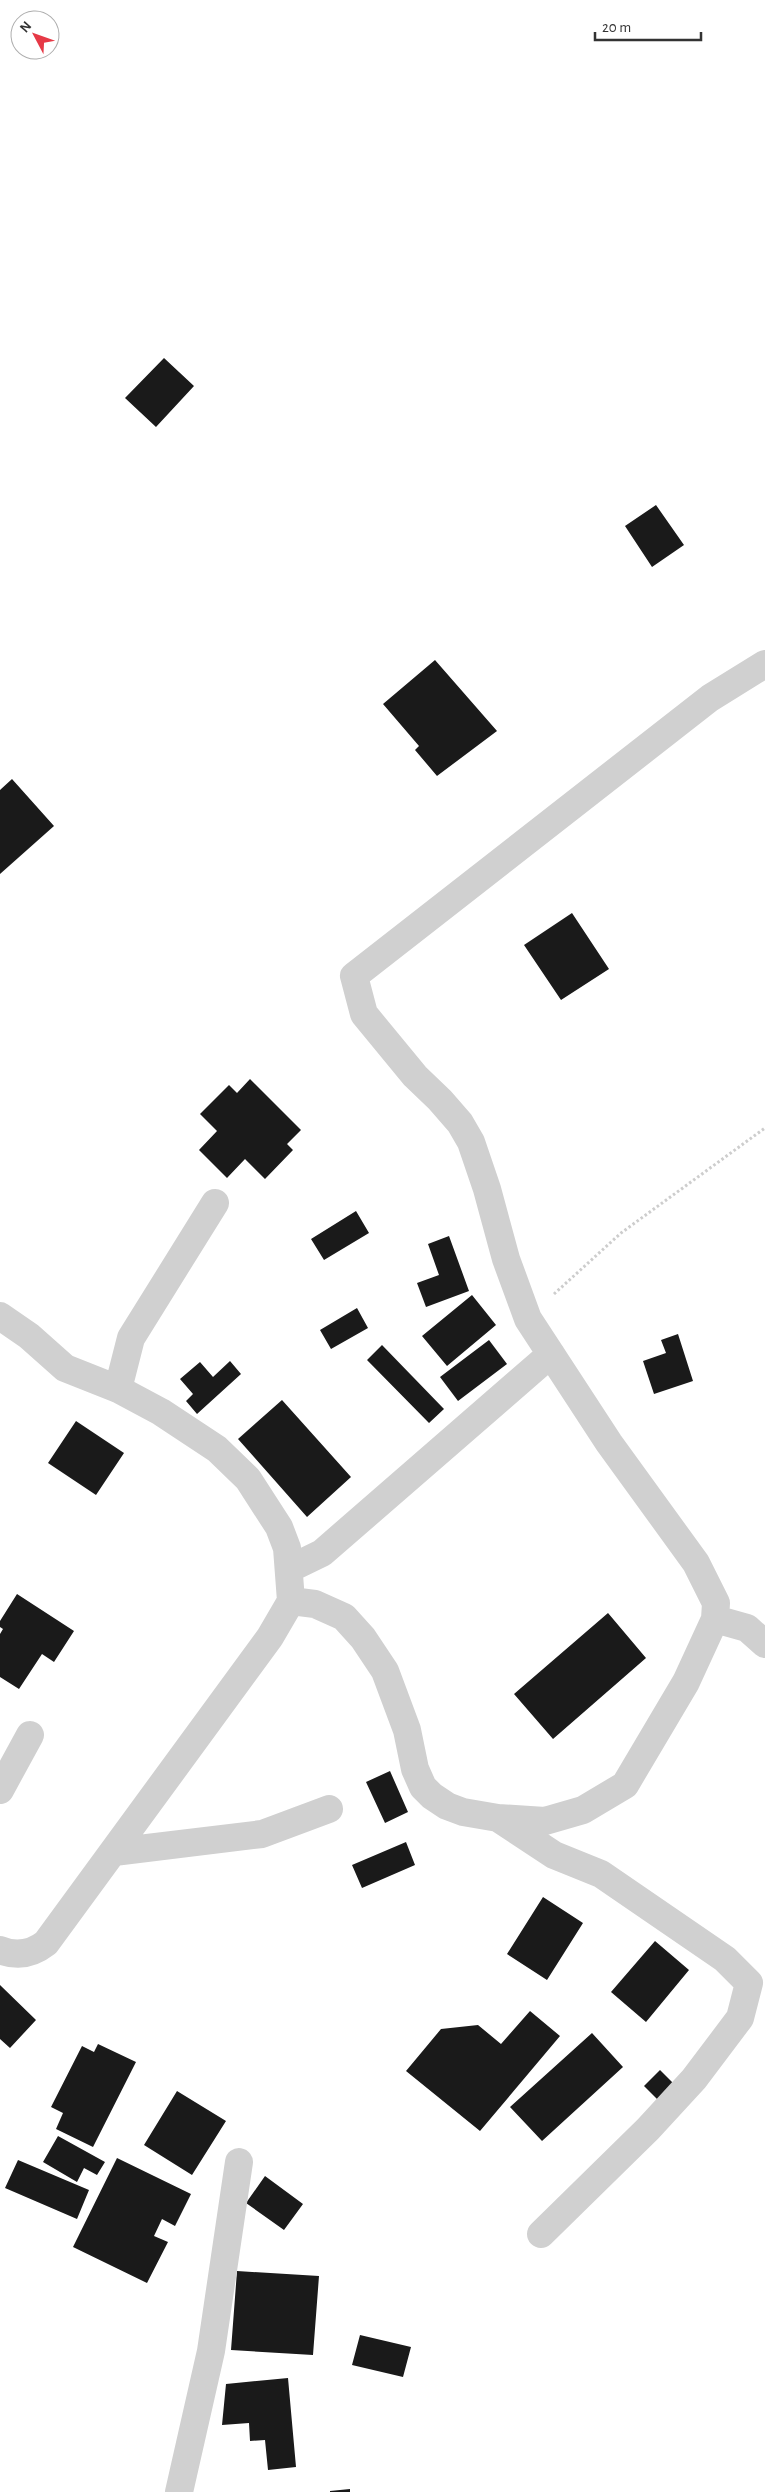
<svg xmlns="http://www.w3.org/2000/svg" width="765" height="2492" font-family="'Alegreya Sans',sans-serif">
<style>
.building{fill:#1a1a1a}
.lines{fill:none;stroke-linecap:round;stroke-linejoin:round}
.path{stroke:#cdcdcd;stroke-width:3;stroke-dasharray:2.5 2.5;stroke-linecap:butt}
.minor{stroke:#d0d0d0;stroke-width:28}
</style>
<rect width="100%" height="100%" fill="#fff"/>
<path class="building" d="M164 358 194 386 156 427 125 398Z
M656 505 684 545 652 567 625 526Z
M435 660 497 731 437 776 415 750 419 746 383 704Z
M12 779 54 826 0 874V790Z
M572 913 609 969 561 1000 524 945Z
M250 1079 301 1130 287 1144 293 1150 265 1179 245 1159 227 1178 199 1150 217 1131 200 1114 229 1085 237 1093Z
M356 1211 369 1233 324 1260 311 1239Z
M449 1236 469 1291 426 1307 417 1283 439 1275 428 1244Z
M472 1295 496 1325 447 1366 422 1336Z
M357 1308 368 1328 331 1349 320 1330Z
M678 1334 693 1381 654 1394 643 1361 666 1353 661 1340Z
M489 1340 507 1364 458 1401 440 1377Z
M382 1345 444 1409 429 1423 367 1360Z
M230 1361 241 1374 197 1414 186 1401 193 1394 180 1379 200 1362 213 1377Z
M282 1400 351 1477 307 1517 238 1439Z
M76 1421 124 1453 96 1495 48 1463Z
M17 1594 74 1631 54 1662 42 1654 19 1689 0 1677V1634L3 1629 0 1627V1621Z
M608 1613 646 1658 553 1739 514 1694Z
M390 1771 408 1812 385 1823 366 1782Z
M406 1842 415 1865 362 1888 352 1865Z
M543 1897 583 1923 547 1980 507 1954Z
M655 1941 689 1970 646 2022 611 1992Z
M0 1985 36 2020 10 2048 0 2039Z
M530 2011 560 2036 480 2131 406 2071 441 2029 478 2025 501 2044Z
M592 2033 623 2067 542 2141 510 2107Z
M98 2044 136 2062 93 2147 56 2129 63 2113 51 2107 82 2046 94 2052Z
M660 2070 678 2088 662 2104 644 2086Z
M177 2091 226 2121 192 2175 144 2145Z
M58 2136 105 2162 97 2175 84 2168 77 2182 43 2162Z
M117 2158 191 2194 175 2226 162 2219 154 2236 168 2242 147 2283 73 2247Z
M18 2160 89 2190 77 2219 5 2188Z
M265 2176 303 2204 284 2230 246 2203Z
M237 2271 319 2276 313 2355 231 2350Z
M360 2335 411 2347 403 2377 352 2365Z
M288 2378 296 2467 268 2470 265 2440 250 2441 249 2423 222 2425 226 2384Z
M350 2489V2492H330V2491Z"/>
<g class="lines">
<path class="path" d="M554 1294 621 1233 765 1128"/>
<path class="minor" d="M0 1316 29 1336 65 1368 118 1389 161 1412 217 1449 248 1479 279 1527 287 1548 291 1601 270 1637 46 1943C32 1954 17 1957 0 1950
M118 1389 131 1338 215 1203
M289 1569 322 1553 551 1354
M291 1601 315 1604 344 1617 363 1638 385 1671 407 1730 415 1769 423 1787 432 1796 447 1806 463 1812 498 1818 545 1821 583 1810 625 1785 686 1682 715 1619 716 1603 696 1563 609 1443 528 1319 506 1259 487 1189 471 1142 460 1123 440 1100 415 1076 364 1014 354 976 710 698 765 664
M715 1619 747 1628 765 1644
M0 1790 30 1735
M501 1820 554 1855 601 1874 725 1959 749 1983 740 2018 694 2079 648 2129 541 2234
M114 1852 262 1834 329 1809
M179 2492 211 2351 239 2162"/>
</g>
<g transform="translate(35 35) rotate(311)"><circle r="24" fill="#ffffff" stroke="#adadad"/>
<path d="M0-4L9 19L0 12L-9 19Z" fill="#e63946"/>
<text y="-8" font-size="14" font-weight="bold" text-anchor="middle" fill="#333333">N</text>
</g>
<path d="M595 32v8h106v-8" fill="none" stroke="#333333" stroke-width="2.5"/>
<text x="602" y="32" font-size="15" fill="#333333" stroke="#ffffff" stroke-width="4" paint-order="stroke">20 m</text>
</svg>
